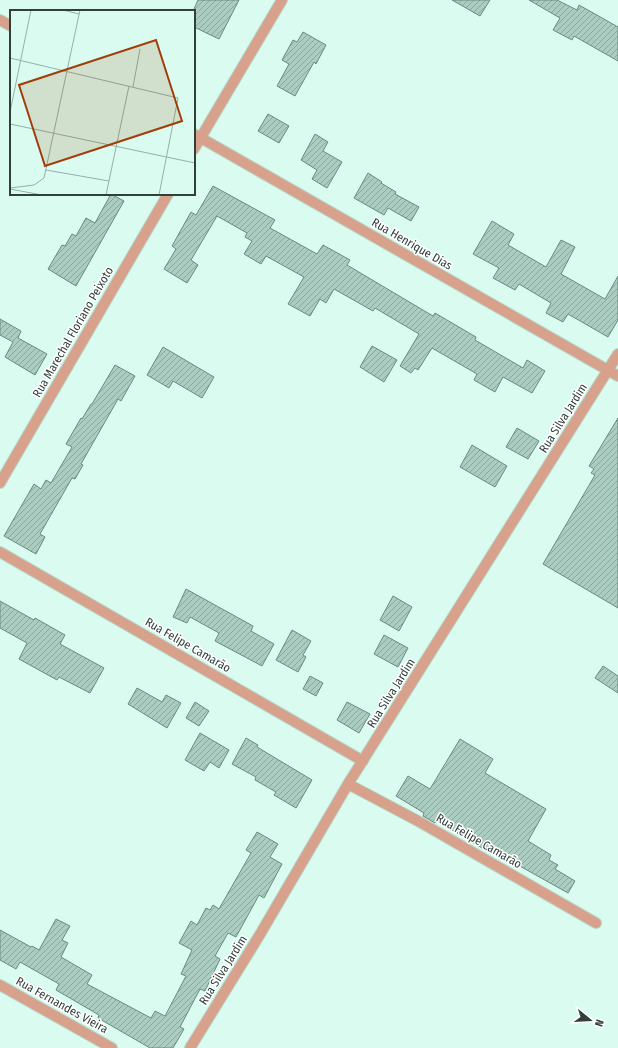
<svg xmlns="http://www.w3.org/2000/svg" width="618" height="1048" font-family="'Fira Sans Condensed',sans-serif">
<style>
.building{fill:url(#building-hatch);stroke:#6b8a80}
.lines{fill:none;stroke-linecap:round;stroke-linejoin:round}
.street-casing{stroke:#b8d6cb;stroke-width:12}
.street{stroke:#d8a18c;stroke-width:10}
.labels{text-anchor:middle;stroke-width:3;stroke-linejoin:round;paint-order:stroke}
.street-label{font-size:12px;fill:#313e39;stroke:#fff}
.inset-road{fill:none;stroke:#96b0a7;stroke-width:1}
.view{fill:#a13d08;fill-opacity:0.15;stroke:#a13d08;stroke-width:2}
.inset-edge{fill:none;stroke:#313e39;stroke-width:2}
</style>
<defs>
<pattern id="building-hatch" width="6" height="6" patternUnits="userSpaceOnUse"><rect width="6" height="6" fill="#abccc0"/><path d="M-1 1l2-2M0 6l6-6M5 7l2-2" fill="none" stroke="#8ca79d"/></pattern>
</defs>
<rect width="100%" height="100%" fill="#dafcf0"/>
<path class="building" d="M198 0H239L219 39 194 27V9Z
M452 0H490L480 16Z
M529 0H557L577 10 579 5 618 27V61L574 36 572 40 553 30 560 18Z
M303 32 326 45 316 64 314 62 295 96 277 86 289 64 282 60 293 40 297 42Z
M268 114 289 126 279 143 258 131Z
M315 134 328 142 323 151 342 162 327 188 312 179 317 170 301 160Z
M368 173 382 182 381 183 396 192 395 194 419 207 411 221 388 208 384 215 354 198Z
M213 186 275 220 270 228 317 254 323 245 350 260 347 265 433 316 435 313 476 337 475 340 523 368 527 360 545 371 532 393 503 377 495 392 474 380 477 374 432 348 418 370 415 368 411 373 400 366 419 334 375 308 373 311 334 289 326 303 320 299 310 316 288 304 304 277 266 256 261 264 244 254 252 241 245 237 247 233 217 216 191 260 198 265 187 283 164 269 176 249 172 246 191 212 196 215Z
M111 194 124 201 76 286 48 269 62 245 65 246 72 234 76 236 86 218 95 223Z
M492 221 514 234 508 245 546 267 561 240 575 247 561 274 605 299 618 276V320L608 337 568 314 563 322 546 313 551 303 519 284 515 290 493 278 499 268 473 254Z
M0 319 21 331 18 338 47 354 35 375 5 357 13 342 0 335Z
M372 346 397 360 384 382 360 367Z
M163 347 214 377 202 398 173 381 169 388 147 375Z
M115 365 135 376 121 401 118 399 81 464 83 465 75 479 72 478 40 534 45 537 36 554 4 536 34 484 41 489 46 480 51 483 72 447 66 444 81 418 82 419 91 404H92Z
M618 418V608L543 564 595 475 591 473 594 469 589 466Z
M517 428 539 441 528 459 506 447Z
M472 445 507 466 495 487 460 467Z
M186 589 253 626 251 631 274 644 262 666 215 641 219 633 190 617 187 623 173 617Z
M393 596 412 607 399 631 380 620Z
M0 601 34 620 35 618 65 635 60 644 104 668 90 693 59 677 57 680 19 659 27 643 0 628Z
M292 630 311 641 303 655 306 657 298 672 276 660Z
M384 635 408 648 398 667 374 654Z
M603 666 618 676V693L595 678Z
M310 676 323 683 316 696 303 689Z
M137 688 162 702 166 695 181 703 167 728 128 704Z
M195 702 209 711 199 726 186 718Z
M347 702 370 714 359 733 337 720Z
M200 733 229 750 219 768 210 762 204 771 185 760Z
M246 738 258 745 257 747 312 780 296 808 274 795 276 792 255 780 256 777 232 764Z
M460 739 493 759 485 773 546 809 528 841 551 855 549 860 558 865 555 869 575 881 568 893 484 846 482 848 436 820 435 823 423 816 424 813 396 796 408 776 430 789Z
M257 832 278 844 270 857 282 864 264 898 259 895 236 937 228 933 215 956 220 959 205 991 200 989 180 1027 184 1029 173 1048H150L98 1018 99 1015 56 990 59 984 20 962 16 969 0 960V930L31 947 32 946 39 950 56 919 70 926 62 940 68 943 61 957 92 975 87 984 151 1018 155 1011 165 1016 186 976 181 974 192 950 179 943 191 921 197 925 206 908 210 910 213 905 219 909 251 853 246 850Z"/>
<g class="lines">
<defs>
<path id="street" d="M0 20 11 26
M194 134 618 376
M194 149 282 0
M0 483 168 194
M0 552 363 761
M348 784 418 821 596 923
M0 985 112 1048
M190 1048 259 936 348 784 618 354"/>
</defs>
<use href="#street" class="street-casing"/>
<use href="#street" class="street"/>
</g>
<g class="labels">
<g class="street-label">
<text transform="translate(412 244) rotate(30)" y="4">Rua Henrique Dias</text>
<text transform="translate(73 332) rotate(-60)" y="4">Rua Marechal Floriano Peixoto</text>
<text transform="translate(563 418) rotate(-58)" y="4">Rua Silva Jardim</text>
<text transform="translate(188 645) rotate(30)" y="4">Rua Felipe Camarão</text>
<text transform="translate(391 693) rotate(-58)" y="4">Rua Silva Jardim</text>
<text transform="translate(479 841) rotate(30)" y="4">Rua Felipe Camarão</text>
<text transform="translate(223 970) rotate(-58)" y="4">Rua Silva Jardim</text>
<text transform="translate(62 1005) rotate(29)" y="4">Rua Fernandes Vieira</text>
</g>
</g>
<g transform="translate(10 10)">
<rect width="185" height="185" fill="#dafcf0"/>
<path class="inset-road" d="M53 0 69 4M0 48 168 88 149 185M123 77 130 39M0 102 21 0M0 114 185 153M36 160 99 171M0 178 24 175 34 168 70 0M0 179 32 185M96 185 119 76"/>
<path class="view" d="M146 30 172 111 35 156 9 75Z"/>
<rect width="185" height="185" class="inset-edge"/>
</g>
<g transform="translate(590 1020) rotate(108)" stroke="#ffffff" stroke-width="3" paint-order="stroke">
<path d="M0-3L7 15L0 10L-7 15Z" fill="#313e39"/>
<text y="-6" font-size="11" font-weight="bold" text-anchor="middle" fill="#313e39">N</text>
</g>
</svg>
